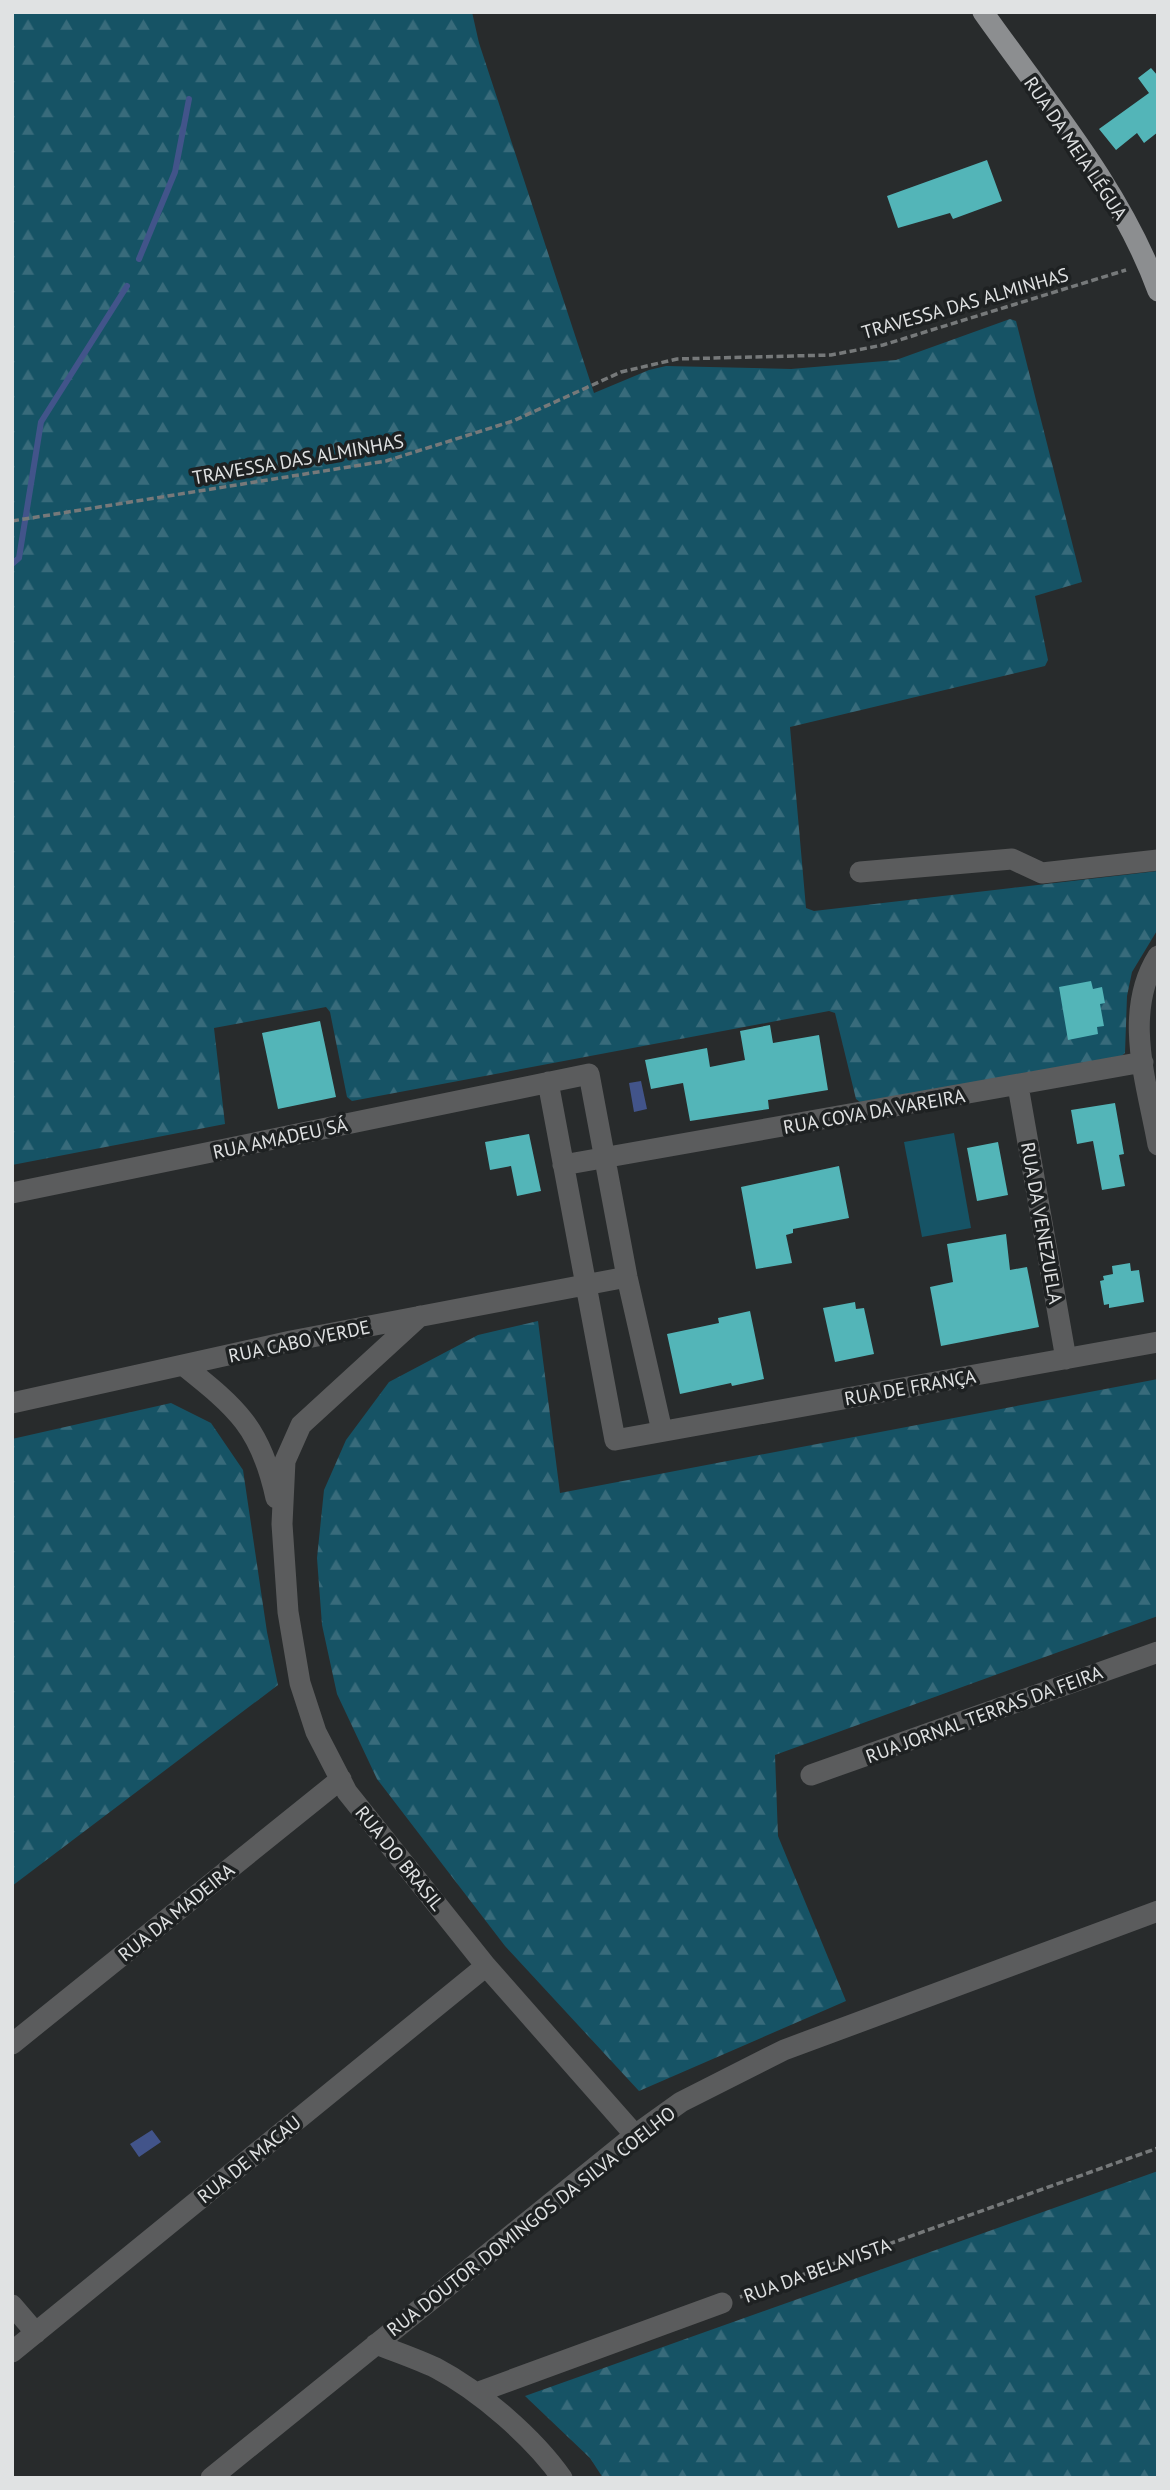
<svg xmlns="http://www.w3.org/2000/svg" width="1170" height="2490" font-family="'PT Sans',sans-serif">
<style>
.forest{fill:url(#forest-firs)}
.park{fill:#165365}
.water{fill:#42548a}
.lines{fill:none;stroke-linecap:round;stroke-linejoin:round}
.stream{stroke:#42548a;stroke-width:6}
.building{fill:#53b5b8}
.path{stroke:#76797a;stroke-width:3.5;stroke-dasharray:7 3.5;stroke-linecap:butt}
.minor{stroke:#5b5c5d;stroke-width:21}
.major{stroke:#8c8e90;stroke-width:21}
.labels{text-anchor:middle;stroke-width:7;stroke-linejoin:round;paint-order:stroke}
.street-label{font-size:19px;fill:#e0e2e3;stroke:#1e2122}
</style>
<defs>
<pattern id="forest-firs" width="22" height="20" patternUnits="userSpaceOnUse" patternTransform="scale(1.75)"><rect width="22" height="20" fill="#165365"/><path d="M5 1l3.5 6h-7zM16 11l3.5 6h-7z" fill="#386b7b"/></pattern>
</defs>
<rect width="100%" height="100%" fill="#282b2c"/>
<path class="forest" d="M12 12H472L479 43 594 393 649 370 666 366 791 369 896 360 1010 319 1016 321 1082 582 1035 596 1048 660 1045 666 790 727 806 908 814 911 1158 871V929L1132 972 1127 996 1125 1053 1119 1058 860 1102 856 1099 835 1013 829 1011 352 1101 347 1097 330 1012 326 1007 214 1028 225 1124 12 1165Z
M538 1321 560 1493 1158 1379V1616L775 1755 778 1836 846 2001 639 2091 505 1946 377 1779 337 1694 322 1625 317 1558 324 1490 346 1440 389 1382 478 1335Z
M171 1403 211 1423 243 1470 267 1632 278 1685 12 1886V1439Z
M1158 2171V2478H603L590 2458 525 2396Z"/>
<path class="park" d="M954 1133 971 1228 922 1237 904 1142Z"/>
<path class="water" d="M641 1081 647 1109 634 1112 629 1083Z
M152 2130 161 2142 139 2157 130 2144Z"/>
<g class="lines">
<path class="stream" d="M139 259 175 172 189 99
M12 564 19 558 41 422 127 286"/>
</g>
<path class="building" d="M1151 68 1158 76V132L1144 143 1137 133 1116 150 1099 129 1149 93 1138 78Z
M987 160 1002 201 953 219 950 213 898 228 887 196Z
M1091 981 1093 989 1102 987 1105 1003 1100 1004 1104 1026 1097 1027 1098 1034 1068 1040 1059 987Z
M320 1021 336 1097 278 1109 262 1033Z
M770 1025 773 1043 819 1035 828 1090 768 1100 769 1109 690 1121 683 1083 651 1089 645 1060 707 1048 710 1067 745 1060 740 1031Z
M1115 1103 1124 1154 1119 1155 1125 1186 1102 1190 1093 1141 1077 1144 1071 1110Z
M529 1134 541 1191 517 1196 511 1166 490 1170 485 1142Z
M998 1142 1008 1195 977 1201 967 1148Z
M839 1166 849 1218 793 1229V1233L786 1235 792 1263 756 1269 741 1187Z
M1006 1234 1010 1270 1027 1267 1039 1327 941 1346 930 1287 953 1282 947 1244Z
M1130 1263 1131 1271 1139 1270 1144 1302 1109 1308V1304L1104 1305 1100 1281 1104 1280 1103 1276 1113 1274 1112 1266Z
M855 1302 856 1309 864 1308 874 1354 835 1362 823 1308Z
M750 1311 764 1379 732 1386 731 1383 680 1394 667 1334 719 1323 718 1318Z"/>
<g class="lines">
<path class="path" d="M12 521 386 461 513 421 621 372 677 359 831 355 883 345 1126 270
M740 2297 1158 2148"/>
<path class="minor" d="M860 872 1012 859 1042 873 1158 860
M1158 956C1122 1013 1147 1083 1158 1145
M548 1082 615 1440 1158 1342
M1018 1086 1066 1359
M563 1165 1143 1062
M12 1193 589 1074 627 1277 662 1431
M420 1316 301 1425 285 1461 282 1524 288 1612 300 1683 316 1732 347 1792 486 1966 635 2135
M183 1365C237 1408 261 1428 276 1498
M12 1403 291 1341 627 1277
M811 1775 1158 1652
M12 2044 341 1779
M12 2305 36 2333
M376 2344C396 2352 417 2359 436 2368 480 2391 534 2438 562 2478
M12 2352 486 1966
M476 2393 722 2303
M211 2478 635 2135 681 2102 784 2050 1158 1911"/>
<path class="major" d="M983 12C1045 100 1121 189 1158 291"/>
</g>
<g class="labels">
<g class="street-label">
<text transform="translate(1076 148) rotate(56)" y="7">RUA DA MEIA LÉGUA</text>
<text transform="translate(965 303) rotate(-16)" y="7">TRAVESSA DAS ALMINHAS</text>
<text transform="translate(298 459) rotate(-10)" y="7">TRAVESSA DAS ALMINHAS</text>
<text transform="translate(874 1111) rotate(-10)" y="7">RUA COVA DA VAREIRA</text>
<text transform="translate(280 1138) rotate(-12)" y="7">RUA AMADEU SÁ</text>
<text transform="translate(1042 1223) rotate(80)" y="7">RUA DA VENEZUELA</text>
<text transform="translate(299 1341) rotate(-12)" y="7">RUA CABO VERDE</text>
<text transform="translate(910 1387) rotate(-10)" y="7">RUA DE FRANÇA</text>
<text transform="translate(984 1714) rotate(-20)" y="7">RUA JORNAL TERRAS DA FEIRA</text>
<text transform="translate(400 1858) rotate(51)" y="7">RUA DO BRASIL</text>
<text transform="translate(176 1912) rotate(-39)" y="7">RUA DA MADEIRA</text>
<text transform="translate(249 2159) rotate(-39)" y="7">RUA DE MACAU</text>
<text transform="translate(531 2221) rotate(-38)" y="7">RUA DOUTOR DOMINGOS DA SILVA COELHO</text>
<text transform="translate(817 2270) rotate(-20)" y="7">RUA DA BELAVISTA</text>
</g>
</g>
<rect width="1170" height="2490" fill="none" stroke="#e0e2e3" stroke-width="28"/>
</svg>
